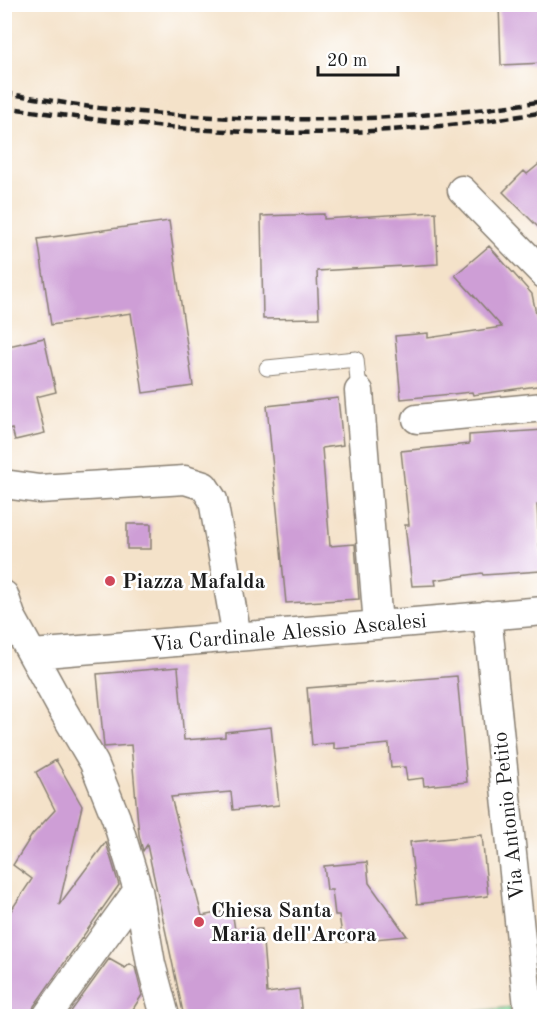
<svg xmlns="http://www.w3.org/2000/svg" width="549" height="1021" font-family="'Old Standard TT',serif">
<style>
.green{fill:#83d99d;stroke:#507a5c;stroke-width:1.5}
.building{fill:#ce9ed6}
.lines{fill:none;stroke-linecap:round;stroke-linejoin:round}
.lane-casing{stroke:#887f72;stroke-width:17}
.street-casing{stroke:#887f72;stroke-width:31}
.lane{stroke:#fff;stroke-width:15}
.street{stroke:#fff;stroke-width:28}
.rail{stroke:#1c1c1c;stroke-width:4.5;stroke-dasharray:9 4.5;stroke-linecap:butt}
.poi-dot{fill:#d1495b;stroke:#fff;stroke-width:2}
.labels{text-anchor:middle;stroke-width:5;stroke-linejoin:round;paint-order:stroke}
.poi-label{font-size:21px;font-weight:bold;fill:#1c1c1c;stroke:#fff;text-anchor:start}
.street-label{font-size:21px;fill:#1c1c1c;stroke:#fff}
</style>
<rect width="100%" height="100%" fill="#fff"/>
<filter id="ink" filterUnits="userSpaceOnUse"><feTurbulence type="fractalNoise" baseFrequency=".0167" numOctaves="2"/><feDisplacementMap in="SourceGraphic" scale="12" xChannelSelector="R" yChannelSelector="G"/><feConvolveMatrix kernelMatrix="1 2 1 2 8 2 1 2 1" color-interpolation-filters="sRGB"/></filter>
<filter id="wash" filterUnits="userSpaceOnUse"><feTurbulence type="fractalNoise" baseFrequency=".008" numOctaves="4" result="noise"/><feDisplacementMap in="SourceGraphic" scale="24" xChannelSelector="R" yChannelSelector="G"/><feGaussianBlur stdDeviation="1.35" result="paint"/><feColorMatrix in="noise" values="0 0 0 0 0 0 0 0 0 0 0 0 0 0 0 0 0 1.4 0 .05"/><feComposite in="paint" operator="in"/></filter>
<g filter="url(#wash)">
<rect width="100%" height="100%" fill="#f4e2c9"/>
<path class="green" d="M511 1007V1016H439Z"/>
<g id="blocks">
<path class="building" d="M499 4H544V63L501 65Z
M544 160V233L503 192 524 171 527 174Z
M436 212 438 264 317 271 319 318 263 319 261 216 324 214V219Z
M169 221 193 386 143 393 131 313 51 325 38 239Z
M489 246 532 294 540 332 544 327V385L473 395 472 392 401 399 395 336 428 333V338L502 327 455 275Z
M44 338 56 392 36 397 45 433 15 440 12 429 4 431V347Z
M338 398 343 445 322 448 330 546 355 544 359 599 286 603 267 406Z
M544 430V504H537L541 571 483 575 482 573 435 580 436 585 412 586 405 525H409L401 451 469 444V435Z
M127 524H151V549H127Z
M178 667 184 740 225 737V732L271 727 279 805 233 810 231 792 171 797 202 916 232 910 235 930 262 929 267 993 299 989 302 1017H184L147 845 143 851 139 835 131 745 104 747 97 674Z
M457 676 467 782 424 786 423 778 407 780 405 767 391 768 389 744 334 749V743L312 745 307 688Z
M56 760 82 806 59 905 106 842 119 885 34 1006 31 1017H4V921L32 879 13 865 32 835 55 810 36 772Z
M482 835 488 896 417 904 410 842Z
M367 862 369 883 407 936 343 942 339 915H335L332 890H327L324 866Z
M109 959 125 968 130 964 135 967 142 995 128 1017H67Z"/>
</g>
</g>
<g filter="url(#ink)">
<use href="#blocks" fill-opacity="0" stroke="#887f72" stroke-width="1.5"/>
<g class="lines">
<defs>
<path id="lane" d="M267 368 356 359 359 391"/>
<path id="street" d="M462 190 544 274
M359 391 378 625
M417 419 544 407
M4 484 39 489 185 480 204 486 213 500 237 637
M4 595 11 616 61 707 94 763 116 818 138 890 151 964 165 1016
M487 615 529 1016
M33 654 544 611
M47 1016 138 890"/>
</defs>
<use href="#lane" class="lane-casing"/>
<use href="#street" class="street-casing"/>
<use href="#lane" class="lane"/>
<use href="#street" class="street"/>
<path class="rail" d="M4 93C36 98 68 104 99 108 247 124 398 124 544 101
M4 107C72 117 140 126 208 130 320 137 434 131 544 112"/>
</g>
</g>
<g class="poi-dot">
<circle cx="110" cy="581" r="6"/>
<circle cx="199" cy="922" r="6"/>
</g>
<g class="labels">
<g class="poi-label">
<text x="122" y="588">Piazza Mafalda</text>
<text x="211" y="917">Chiesa Santa<tspan x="211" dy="24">Maria dell'Arcora</tspan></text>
</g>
<g class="street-label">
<text transform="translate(289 632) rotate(-5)" y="7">Via Cardinale Alessio Ascalesi</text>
<text transform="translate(508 816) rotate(-96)" y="7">Via Antonio Petito</text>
</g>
</g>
<rect width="549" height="1021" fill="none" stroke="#fff" stroke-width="24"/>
<path d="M318 66v9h80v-9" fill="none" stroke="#1c1c1c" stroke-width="3"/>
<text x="327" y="66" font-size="18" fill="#1c1c1c" stroke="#ffffff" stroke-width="4.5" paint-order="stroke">20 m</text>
</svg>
